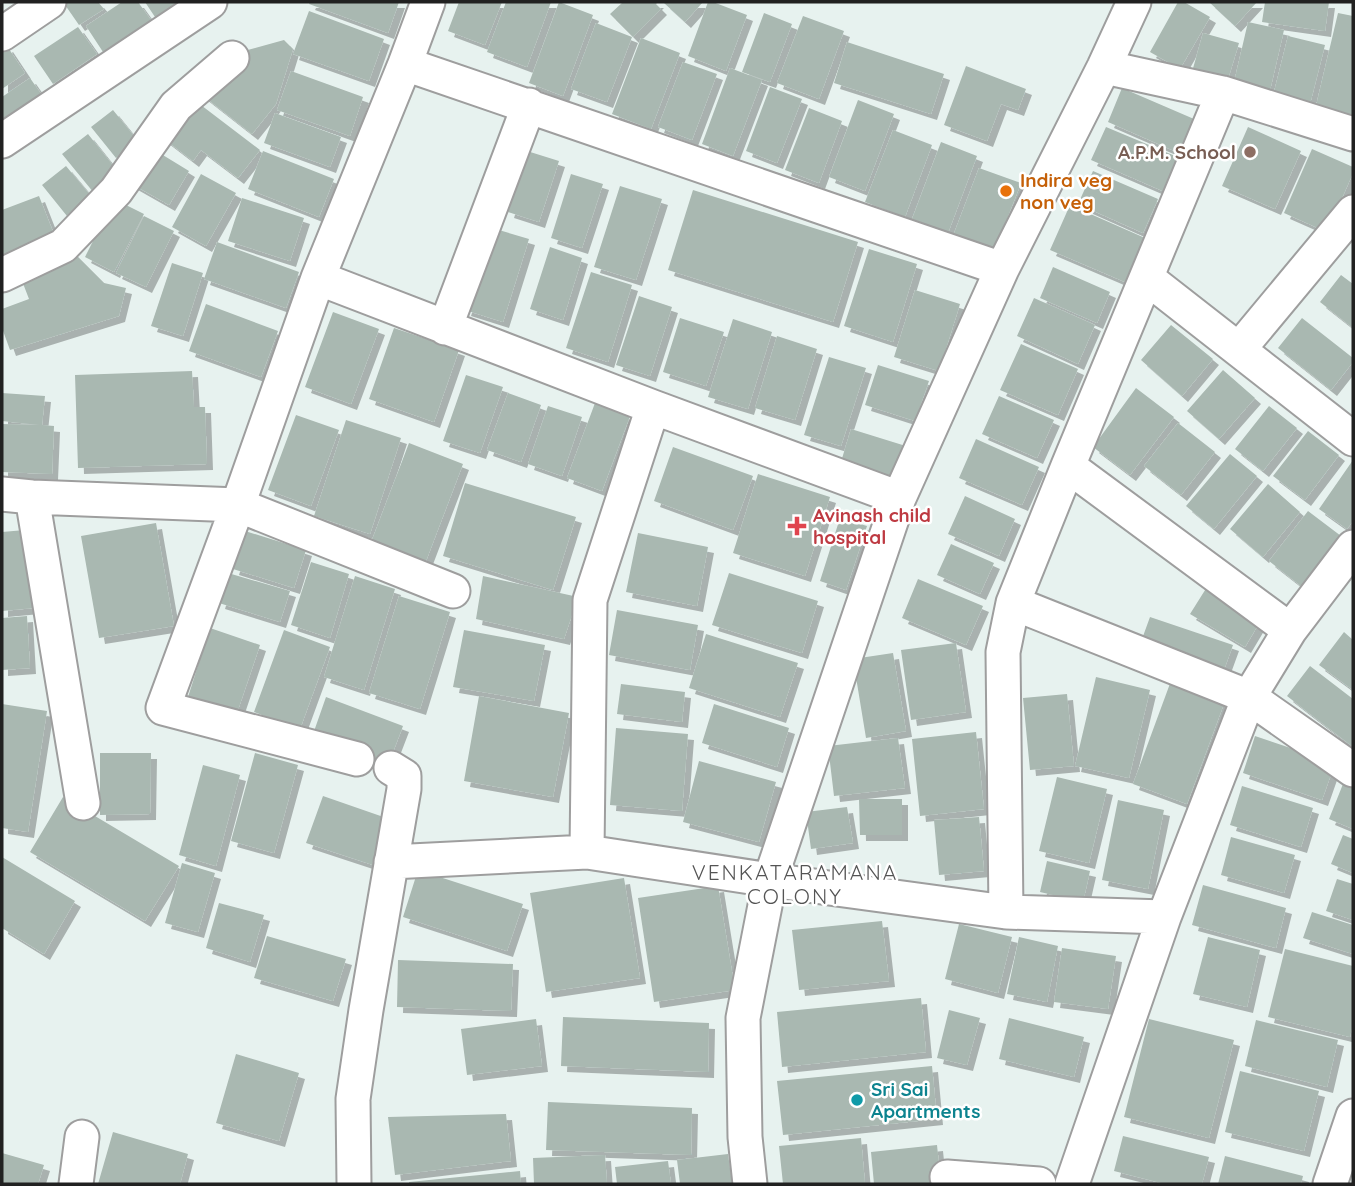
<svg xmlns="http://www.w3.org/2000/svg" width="1355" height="1186" font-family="Quicksand,sans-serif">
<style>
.building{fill:#a9b8b1;filter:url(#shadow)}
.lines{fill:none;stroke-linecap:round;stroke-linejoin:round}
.minor-casing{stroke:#9e9e9e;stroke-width:37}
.minor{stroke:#fff;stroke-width:33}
.education-dot{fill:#8d6e63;stroke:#fff;stroke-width:2.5}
.food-dot{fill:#e8710a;stroke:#fff;stroke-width:2.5}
.health-dot{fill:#e0444e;stroke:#fff;stroke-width:2.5}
.culture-dot{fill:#0f9aa8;stroke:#fff;stroke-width:2.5}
.labels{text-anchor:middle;stroke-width:5;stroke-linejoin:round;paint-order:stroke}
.education-label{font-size:19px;font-weight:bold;fill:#785e54;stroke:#fff;text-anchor:end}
.food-label{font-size:19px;font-weight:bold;fill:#c56008;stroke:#fff;text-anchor:start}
.health-label{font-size:19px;font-weight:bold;fill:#be3a42;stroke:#fff;text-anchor:start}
.culture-label{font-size:19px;font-weight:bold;fill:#0d838f;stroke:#fff;text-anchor:start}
.neighbourhood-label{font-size:21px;letter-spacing:2px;fill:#545454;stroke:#fff}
</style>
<defs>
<filter id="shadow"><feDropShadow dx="6" dy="6" stdDeviation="0" flood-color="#0004"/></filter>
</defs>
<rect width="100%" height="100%" fill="#e7f2ef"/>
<path class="building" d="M63 2H98L104 9 79 25Z
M122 2H138L151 20 103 52 86 26Z
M145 2H185L157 20Z
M310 2H399L388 33 309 4Z
M459 2H502L485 45 448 31Z
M506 2H551L527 67 487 52Z
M559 2 593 15 563 96 529 83Z
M623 2H658L656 4 661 9 633 37 610 14Z
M665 2H703L685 22 664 3Z
M708 2H713L747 15 726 71 688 56Z
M1178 2H1184L1210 17 1180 69 1150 52Z
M1209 2H1257L1235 26Z
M1265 2H1329L1325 31 1262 22Z
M309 11 384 39 369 81 293 54Z
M764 13 792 24 770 82 742 72Z
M1338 13 1353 16V115L1316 106Z
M803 16 844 31 819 99 777 83Z
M1248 22 1284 30 1268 99 1232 91Z
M596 23 632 37 607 102 571 89Z
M78 27 97 54 53 84 34 56Z
M1203 33 1239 43 1225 89 1190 79Z
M1288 36 1325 45 1309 108 1272 100Z
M641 38 680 53 651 129 612 114Z
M284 40 293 49 276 104 252 134 201 94 244 51Z
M847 42 944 74 931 114 834 83Z
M7 46 25 73 2 89V50Z
M683 62 717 74 692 140 658 127Z
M966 66 1026 89 1018 110 1001 104 987 141 944 125Z
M730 68 762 80 733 156 702 144Z
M291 71 363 97 350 136 277 110Z
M30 78 44 98 2 127V97Z
M770 87 802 99 777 163 746 151Z
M1122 88 1194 119 1179 153 1108 122Z
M193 99 260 150 238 178 201 150 193 161 163 138Z
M858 100 894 114 865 191 829 177Z
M809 108 842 121 819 183 785 170Z
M113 110 138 141 116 158 91 127Z
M275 113 341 137 330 167 264 143Z
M1106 127 1180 158 1165 192 1091 160Z
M1248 127 1301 151 1275 209 1222 186Z
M893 130 932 145 905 217 865 202Z
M88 134 119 173 94 193 62 154Z
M941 142 977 156 945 241 909 227Z
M153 149 189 171 169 205 132 184Z
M1312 149 1353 167V173L1327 232 1284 213Z
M263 151 334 179 319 217 248 189Z
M527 151 559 161 539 222 508 212Z
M66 166 96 202 71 221 42 185Z
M979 168 1021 183 994 252 953 236Z
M1093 171 1158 199 1143 233 1078 204Z
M201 174 236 193 206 246 172 227Z
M571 174 603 184 582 248 551 238Z
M620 186 662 199 636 280 594 267Z
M693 190 858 242 833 322 668 270Z
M39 196 57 242 2 263V210Z
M242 198 304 218 290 261 228 241Z
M114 199 144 214 114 272 85 257Z
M1070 205 1145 238 1125 282 1050 250Z
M144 216 174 231 146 287 116 273Z
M492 228 529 239 503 322 465 310Z
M217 242 299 272 286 308 204 279Z
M550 247 582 258 563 320 530 309Z
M869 249 917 264 893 342 844 326Z
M72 251 104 283 126 288 119 316 10 350 2 328V309L29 299 19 273Z
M172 263 203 273 183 336 151 326Z
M1053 267 1110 292 1097 323 1040 298Z
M591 272 632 285 608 362 566 348Z
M1341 275 1353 284V328L1320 302Z
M915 290 960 304 939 371 894 357Z
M639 296 672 307 650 376 616 365Z
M1034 298 1095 325 1078 364 1017 336Z
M206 304 278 331 261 377 189 351Z
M333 312 379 329 351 404 305 387Z
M680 318 724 332 706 386 663 372Z
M1302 318 1353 358V362L1331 390 1278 348Z
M733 319 772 332 748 409 708 397Z
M1171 325 1213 359 1182 396 1141 360Z
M394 328 459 350 434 422 369 399Z
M777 336 817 349 795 420 755 408Z
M1021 344 1078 369 1058 415 1000 390Z
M829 357 866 368 841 446 804 435Z
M878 365 929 381 915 421 865 405Z
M1223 370 1255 398 1219 439 1187 411Z
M192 371 194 407H205L207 464 78 468 75 375Z
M466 375 503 387 480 453 443 441Z
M1136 388 1174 417 1130 475 1093 447Z
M2 393 45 396 42 425 54 426 52 474 2 472V424L39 425 2 421Z
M508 393 541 405 521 462 487 450Z
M999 396 1054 420 1037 458 982 434Z
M595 403 630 416 602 491 567 478Z
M548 406 582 417 562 476 528 464Z
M1269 406 1297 428 1263 471 1235 449Z
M296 415 339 430 311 506 268 490Z
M346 420 401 438 370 534 314 516Z
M1178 423 1215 452 1181 495 1144 466Z
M851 429 909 447 897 483 840 465Z
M1308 431 1339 455 1305 500 1273 476Z
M976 439 1039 467 1022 505 959 478Z
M409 443 463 464 426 561 372 540Z
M673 447 753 476 733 530 654 501Z
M1230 454 1257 476 1214 529 1186 506Z
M1353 460V521L1347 529 1319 509Z
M758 474 830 497 805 576 733 553Z
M465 483 576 517 553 590 443 556Z
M1268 484 1300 512 1263 557 1230 529Z
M965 496 1015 519 999 556 948 534Z
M1308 511 1341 536 1301 586 1269 561Z
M840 518 867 526 846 590 820 581Z
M156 523 174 626 99 638 81 536Z
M25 530 34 608 2 611V532Z
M245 531 306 550 294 588 233 569Z
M638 533 708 547 697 606 626 592Z
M951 544 994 563 980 594 937 575Z
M311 562 349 574 330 638 291 625Z
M228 573 290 591 280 622 219 603Z
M729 573 818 601 802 653 712 625Z
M355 576 395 589 364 690 324 677Z
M483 576 578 597 564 639 476 619Z
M918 579 983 606 966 645 902 618Z
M1207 587 1261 620 1245 647 1190 614Z
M399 596 450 612 420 709 369 693Z
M617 610 698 625 690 670 609 655Z
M27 616 30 668 2 670V618Z
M1150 617 1233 645 1221 678 1138 650Z
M210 628 260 645 237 713 188 697Z
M284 630 330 647 300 729 254 712Z
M464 630 545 645 534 701 453 687Z
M1344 632 1353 640V690L1319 665Z
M706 634 798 663 780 717 689 688Z
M956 643 966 712 911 720 901 650Z
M893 653 906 731 866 738 853 659Z
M1310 666 1353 699V747L1287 696Z
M1175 670 1229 690 1187 804 1133 784Z
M1096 677 1150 690 1129 778 1075 766Z
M621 684 685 692 682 722 617 714Z
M1067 694 1074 766 1030 770 1023 698Z
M479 696 569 713 553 797 464 781Z
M326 697 403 726 388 765 312 737Z
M2 704 47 711 28 832 2 828Z
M714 704 789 728 777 767 702 743Z
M616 728 688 734 682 811 610 805Z
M976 732 984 809 920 816 912 739Z
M1255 736 1335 763 1322 800 1243 773Z
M898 738 905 788 834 796 828 746Z
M100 753H151L150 814 100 815Z
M255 753 298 765 274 853 231 841Z
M699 761 776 782 759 842 683 822Z
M203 765 240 775 216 866 179 855Z
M1057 777 1107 789 1089 863 1039 851Z
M1343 784 1353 788V829L1329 819Z
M1242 786 1313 808 1301 847 1230 825Z
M323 796 395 821 379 867 306 843Z
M63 797 179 866 145 921 30 852Z
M859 799H902V835H860Z
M1118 800 1164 810 1148 889 1102 880Z
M847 807 853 843 811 849 806 812Z
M979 817 984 871 939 875 934 820Z
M1343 835 1353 839V873L1331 864Z
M1231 837 1295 855 1284 893 1221 875Z
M2 857 75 901 44 954 2 928Z
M1047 861 1090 871 1083 902 1040 892Z
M182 863 215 873 198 932 165 923Z
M418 870 523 904 507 951 403 917Z
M624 878 640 978 546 992 530 893Z
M1337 879 1353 884V920L1326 911Z
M1203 885 1286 908 1276 948 1192 925Z
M718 886 735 990 654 1002 638 898Z
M219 903 264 915 250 962 206 948Z
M1312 912 1353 925V954L1303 938Z
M882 921 889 981 799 990 792 930Z
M959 924 1012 937 998 993 945 979Z
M267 936 346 959 333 1001 254 978Z
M1019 937 1058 946 1047 1002 1007 994Z
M1208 937 1260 950 1247 1007 1193 994Z
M1062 948 1116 956 1108 1009 1054 1002Z
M1285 949 1353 966V1024L1350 1037 1268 1017Z
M398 960 513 964 511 1011 397 1007Z
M921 998 926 1052 782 1067 777 1012Z
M949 1010 980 1018 967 1065 937 1058Z
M563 1017 709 1023 708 1072 561 1066Z
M1009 1018 1084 1037 1074 1077 999 1059Z
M536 1019 542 1066 467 1075 461 1029Z
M1149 1019 1234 1040 1209 1138 1124 1117Z
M1256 1020 1338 1040 1327 1087 1245 1066Z
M236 1054 299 1073 279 1141 216 1123Z
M932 1066 937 1119 783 1135 777 1081Z
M1240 1071 1319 1091 1304 1151 1225 1132Z
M548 1102 692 1108 691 1155 546 1150Z
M506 1114 511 1161 395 1175 388 1117Z
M113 1132 188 1154 180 1184H98Z
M1123 1136 1209 1157 1202 1184H1165L1114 1171Z
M861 1138 865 1184H783L779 1146Z
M937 1145 941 1184H874L871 1152Z
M2 1153 44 1165 38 1184H2Z
M728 1154 732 1184H680L677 1160Z
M605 1155 607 1184H534L533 1158Z
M1225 1156 1303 1176 1301 1184H1218Z
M668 1161 671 1184H617L615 1167Z
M520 1171 521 1184H409V1182Z"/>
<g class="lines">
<defs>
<path id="minor" d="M2 34 49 2
M405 64 1002 269
M1104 67 1223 93 1353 134
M2 141 210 2
M2 275 63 246 116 191 176 106 232 58
M318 278 653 407 899 498
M1147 278 1353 439
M445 328 529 105
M1239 349 1353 212
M1068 466 1290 630
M2 494 32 497 238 505 453 591
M32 497 83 803
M1013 603 1249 697 1353 770
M357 759 163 708 238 505 318 278 405 64 428 2
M587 852 590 600 653 407
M391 862 587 852 770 880 1006 912 1164 917
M1006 912 1003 652 1013 603 1068 466 1223 93
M947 1177 1039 1184
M76 1184 82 1137
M354 1184 353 1099 366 1010 404 789V776L391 768
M750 1184 745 1137 743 1018 770 880 899 498 1002 269 1104 67 1134 2
M1072 1184 1164 917 1249 697 1290 630 1353 547
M1330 1184 1353 1116"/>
</defs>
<use href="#minor" class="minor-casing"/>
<use href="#minor" class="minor"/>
</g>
<circle class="education-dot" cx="1250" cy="152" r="7"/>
<circle class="food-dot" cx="1006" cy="191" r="7"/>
<path class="health-dot" d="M793.5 515.5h7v7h7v7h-7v7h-7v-7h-7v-7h7z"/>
<circle class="culture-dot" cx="857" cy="1100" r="7"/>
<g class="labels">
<g class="education-label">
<text x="1236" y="159">A.P.M. School</text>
</g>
<g class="food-label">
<text x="1020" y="187">Indira veg<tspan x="1020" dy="22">non veg</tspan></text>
</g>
<g class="health-label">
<text x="813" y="522">Avinash child<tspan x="813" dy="22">hospital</tspan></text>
</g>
<g class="culture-label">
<text x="871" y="1096">Sri Sai<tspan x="871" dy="22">Apartments</tspan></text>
</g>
<g class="neighbourhood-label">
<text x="795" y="880">VENKATARAMANA<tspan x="795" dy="24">COLONY</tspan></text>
</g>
</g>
<rect width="1355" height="1186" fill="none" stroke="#212121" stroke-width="7"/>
</svg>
